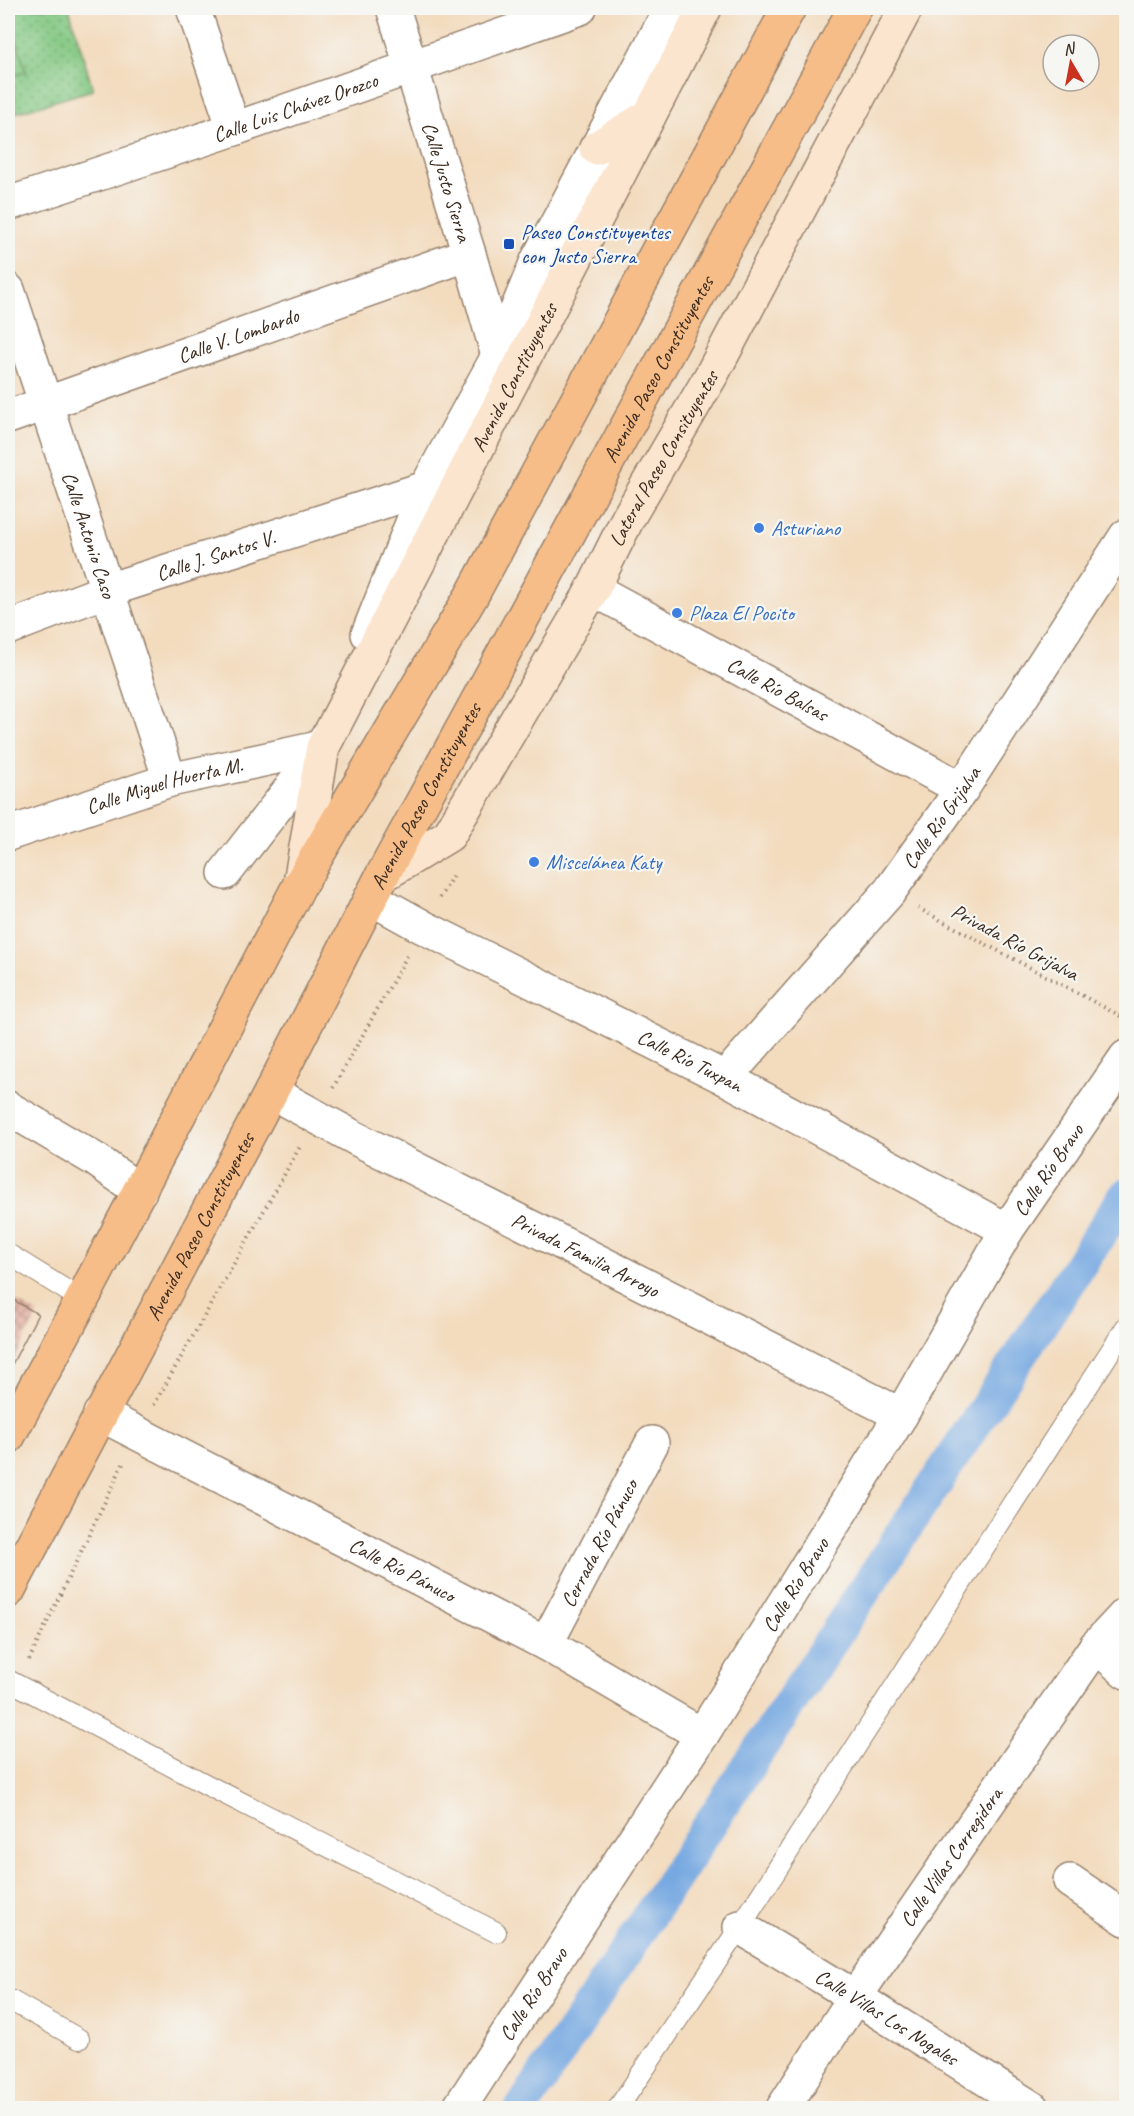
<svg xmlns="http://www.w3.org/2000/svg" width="1134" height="2116" font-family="Caveat,sans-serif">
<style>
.grass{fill:url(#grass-dots);stroke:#5e7850;stroke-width:1.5}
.garden{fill:#82c781;stroke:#5e7850;stroke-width:1.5}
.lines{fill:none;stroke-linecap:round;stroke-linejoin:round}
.canal{stroke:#76a8e1;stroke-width:34}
.building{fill:url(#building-cross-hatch)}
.lane-casing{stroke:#97826e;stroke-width:22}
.street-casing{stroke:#97826e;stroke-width:36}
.secondary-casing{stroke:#97826e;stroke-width:36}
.highway-casing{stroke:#97826e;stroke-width:36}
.path{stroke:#97826e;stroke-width:4;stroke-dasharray:1.5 4.5;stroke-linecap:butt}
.lane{stroke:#fff;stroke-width:20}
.street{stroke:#fff;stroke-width:33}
.secondary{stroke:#fce5cf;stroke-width:33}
.highway{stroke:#f7bd88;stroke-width:33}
.transit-dot{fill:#1a4fb4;stroke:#f6f6f2;stroke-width:2}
.shop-dot{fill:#3f7fe0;stroke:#f6f6f2;stroke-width:2}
.labels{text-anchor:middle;stroke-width:4.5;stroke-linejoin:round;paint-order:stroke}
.street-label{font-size:21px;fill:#3b2a1e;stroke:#f6f6f2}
.transit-label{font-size:21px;fill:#164399;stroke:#f6f6f2;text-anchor:start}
.shop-label{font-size:21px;fill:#366cbe;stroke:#f6f6f2;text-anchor:start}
</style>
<defs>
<pattern id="grass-dots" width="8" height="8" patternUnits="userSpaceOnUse" patternTransform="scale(1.5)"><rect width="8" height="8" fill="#82c781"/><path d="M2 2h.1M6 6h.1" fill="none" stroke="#6ca269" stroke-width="1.8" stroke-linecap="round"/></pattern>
<pattern id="building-cross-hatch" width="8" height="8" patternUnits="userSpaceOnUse" patternTransform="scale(1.5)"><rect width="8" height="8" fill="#e3b3a4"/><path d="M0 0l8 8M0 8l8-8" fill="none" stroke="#b99285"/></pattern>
</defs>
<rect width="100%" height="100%" fill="#f6f6f2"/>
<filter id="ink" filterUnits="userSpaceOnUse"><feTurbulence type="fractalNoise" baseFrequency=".0167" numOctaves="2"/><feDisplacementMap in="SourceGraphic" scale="12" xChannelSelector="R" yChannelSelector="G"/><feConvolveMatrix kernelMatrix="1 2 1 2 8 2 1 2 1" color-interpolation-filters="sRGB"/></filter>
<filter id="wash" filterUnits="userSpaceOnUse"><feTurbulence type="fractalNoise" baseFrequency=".008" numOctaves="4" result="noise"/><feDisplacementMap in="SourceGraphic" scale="24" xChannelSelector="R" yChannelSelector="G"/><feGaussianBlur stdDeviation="1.35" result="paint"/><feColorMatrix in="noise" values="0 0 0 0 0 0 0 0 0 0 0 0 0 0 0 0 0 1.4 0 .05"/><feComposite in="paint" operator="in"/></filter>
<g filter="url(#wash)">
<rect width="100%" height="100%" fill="#f3dbbe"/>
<path class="grass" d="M8 8H69L93 90 8 115Z"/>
<path class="garden" d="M8 11 26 72 8 77V10Z"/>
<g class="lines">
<path class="canal" d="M522 2108 1126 1195"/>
</g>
<g id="blocks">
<path class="building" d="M8 1297 38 1314 8 1372Z"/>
</g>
</g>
<g filter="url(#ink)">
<use href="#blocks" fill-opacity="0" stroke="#97826e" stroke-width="1.5"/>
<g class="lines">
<defs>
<path id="lane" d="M8 1254 82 1300
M8 1680 211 1787 496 1932
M8 1999 79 2039
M618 2108 740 1927 1126 1327"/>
<g id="street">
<path d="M193 8 234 129"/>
<path id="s1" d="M393 8 469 254 498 356"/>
<path id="s2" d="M8 204 234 129 580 8"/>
<path id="s3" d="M8 290 170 780"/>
<path id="s4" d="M8 417 469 254"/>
<path id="s5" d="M593 589 962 789"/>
<path id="s6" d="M8 628 108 590 426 488"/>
<path d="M368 634 426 488 498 356 537 261 671 8"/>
<path id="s7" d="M8 834 170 780 323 747"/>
<path d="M225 873 323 747 326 738"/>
<path id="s8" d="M371 898 423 927 725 1078 1007 1230"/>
<path id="s9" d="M725 1078 889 892 962 789 1126 536"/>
<path id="s10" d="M271 1092 357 1139 901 1415"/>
<path d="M8 1108 96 1160 140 1191"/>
<path id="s11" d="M100 1414 546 1644 702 1735"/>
<path id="s12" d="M546 1644 652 1443"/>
<path d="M1096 1646 1126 1672"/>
<path d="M1070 1881 1126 1919"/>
<path id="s13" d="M740 1927 855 1997 1032 2108"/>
<path id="s14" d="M459 2108 702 1735 901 1415 1007 1230 1126 1057"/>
<path id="s15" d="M783 2108 855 1997 1096 1646 1126 1614"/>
</g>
<g id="secondary">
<path d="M596 148 649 116"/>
<path id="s16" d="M382 876 449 835 593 589 628 518 712 374 906 8"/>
<path id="s17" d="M300 883 323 747 705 8"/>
</g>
<g id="highway">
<path d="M8 1437 82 1300 300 884 472 595 789 8"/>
<path id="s18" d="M8 1591 271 1092 382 876 855 8"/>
</g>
</defs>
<use href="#lane" class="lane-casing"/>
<use href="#street" class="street-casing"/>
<use href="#secondary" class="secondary-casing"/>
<use href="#highway" class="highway-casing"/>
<path class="path" d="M440 898 454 873
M918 908 1126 1019
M333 1088 407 956
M154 1405 301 1145
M29 1660 123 1464"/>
<use href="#lane" class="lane"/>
<use href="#street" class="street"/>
<use href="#secondary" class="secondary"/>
<use href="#highway" class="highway"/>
</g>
</g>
<rect class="transit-dot" x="503" y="238" width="12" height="12" rx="3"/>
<g class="shop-dot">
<circle cx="759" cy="528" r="6"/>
<circle cx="677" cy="613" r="6"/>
<circle cx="534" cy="862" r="6"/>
</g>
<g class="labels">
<g class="street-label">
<text dy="7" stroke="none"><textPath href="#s2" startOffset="303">Calle Luis Chávez Orozco</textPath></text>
<text dy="7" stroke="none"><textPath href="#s1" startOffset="182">Calle Justo Sierra</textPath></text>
<text dy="7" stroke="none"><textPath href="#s4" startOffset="244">Calle V. Lombardo</textPath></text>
<text dy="7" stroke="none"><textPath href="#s18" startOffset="1384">Avenida Paseo Constituyentes</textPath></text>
<text dy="7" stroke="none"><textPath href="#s17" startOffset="554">Avenida Constituyentes</textPath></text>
<text dy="7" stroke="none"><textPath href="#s16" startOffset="512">Lateral Paseo Consituyentes</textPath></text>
<text dy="7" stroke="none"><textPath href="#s3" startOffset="258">Calle Antonio Caso</textPath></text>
<text dy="7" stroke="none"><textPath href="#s6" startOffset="220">Calle J. Santos V.</textPath></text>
<text dy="7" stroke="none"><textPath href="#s5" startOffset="210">Calle Río Balsas</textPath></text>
<text dy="7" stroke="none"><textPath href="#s7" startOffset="164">Calle Miguel Huerta M.</textPath></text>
<text dy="7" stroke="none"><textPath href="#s18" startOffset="898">Avenida Paseo Constituyentes</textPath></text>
<text dy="7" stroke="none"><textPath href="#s9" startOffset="339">Calle Río Grijalva</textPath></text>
<text transform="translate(1015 942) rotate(28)" y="7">Privada Río Grijalva</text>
<text dy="7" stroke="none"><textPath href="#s8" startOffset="358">Calle Río Tuxpan</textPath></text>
<text dy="7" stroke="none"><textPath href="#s14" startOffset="1108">Calle Río Bravo</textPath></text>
<text dy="7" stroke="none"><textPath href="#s18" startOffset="412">Avenida Paseo Constituyentes</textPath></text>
<text dy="7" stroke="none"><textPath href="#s10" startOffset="354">Privada Familia Arroyo</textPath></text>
<text dy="7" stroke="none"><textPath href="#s12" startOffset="114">Cerrada Río Pánuco</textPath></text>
<text dy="7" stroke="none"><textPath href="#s11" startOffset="340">Calle Río Pánuco</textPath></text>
<text dy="7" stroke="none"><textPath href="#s14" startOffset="622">Calle Río Bravo</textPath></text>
<text dy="7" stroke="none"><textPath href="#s15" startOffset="302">Calle Villas Corregidora</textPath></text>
<text dy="7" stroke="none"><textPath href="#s14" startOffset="136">Calle Río Bravo</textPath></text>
<text dy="7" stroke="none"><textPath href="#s13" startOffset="172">Calle Villas Los Nogales</textPath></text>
</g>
<g class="transit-label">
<text x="521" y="239">Paseo Constituyentes<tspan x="521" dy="24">con Justo Sierra</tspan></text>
</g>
<g class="shop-label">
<text x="771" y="535">Asturiano</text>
<text x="689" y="620">Plaza El Pocito</text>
<text x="546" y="869">Miscelánea Katy</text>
</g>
</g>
<rect width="1134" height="2116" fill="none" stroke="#f6f6f2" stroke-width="30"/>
<g transform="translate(1071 63) rotate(350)"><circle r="28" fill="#f6f6f2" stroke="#aba49d" stroke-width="1.5"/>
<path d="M0-4.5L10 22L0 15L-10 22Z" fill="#c8321e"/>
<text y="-9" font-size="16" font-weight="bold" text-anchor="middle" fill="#3b2a1e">N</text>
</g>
</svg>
